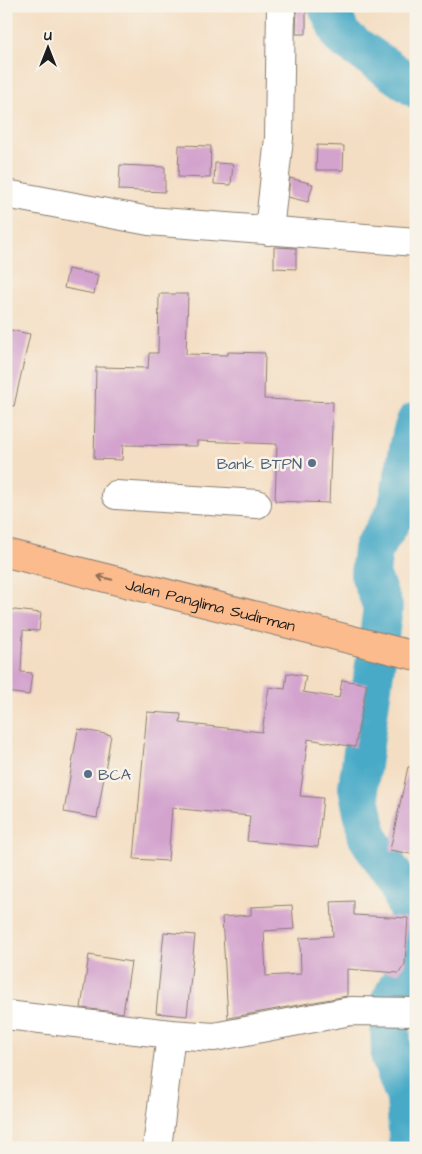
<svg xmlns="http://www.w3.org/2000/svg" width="422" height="1154" font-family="'Architects Daughter',sans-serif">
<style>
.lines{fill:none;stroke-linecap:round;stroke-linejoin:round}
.river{stroke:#48aac7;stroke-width:40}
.building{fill:#d3a3ce}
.minor-casing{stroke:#887d70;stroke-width:30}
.major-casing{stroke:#887d70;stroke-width:30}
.minor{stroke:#fff;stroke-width:28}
.major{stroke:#fbbb8d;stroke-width:28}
.oneway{stroke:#8c6c54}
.service-dot{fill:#5c6f8a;stroke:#f7f3e8;stroke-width:2}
.labels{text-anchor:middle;stroke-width:5;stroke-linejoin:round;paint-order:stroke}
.service-label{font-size:16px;fill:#4e5e75;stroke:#f7f3e8;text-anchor:end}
.street-label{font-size:16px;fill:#1c1c1c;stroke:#f7f3e8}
</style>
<rect width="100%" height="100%" fill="#f7f3e8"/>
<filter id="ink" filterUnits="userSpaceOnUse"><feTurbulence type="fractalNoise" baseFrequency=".02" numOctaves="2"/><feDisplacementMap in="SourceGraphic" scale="10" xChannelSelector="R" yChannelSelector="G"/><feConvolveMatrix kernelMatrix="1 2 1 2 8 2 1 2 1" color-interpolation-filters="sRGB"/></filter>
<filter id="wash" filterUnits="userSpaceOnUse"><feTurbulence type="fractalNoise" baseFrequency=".0096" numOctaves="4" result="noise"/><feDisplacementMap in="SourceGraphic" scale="20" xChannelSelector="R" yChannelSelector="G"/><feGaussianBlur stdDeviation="1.12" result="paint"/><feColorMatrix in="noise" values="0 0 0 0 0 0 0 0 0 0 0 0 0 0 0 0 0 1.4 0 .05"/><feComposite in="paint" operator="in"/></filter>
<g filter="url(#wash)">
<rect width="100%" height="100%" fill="#f4dec3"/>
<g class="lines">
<path class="river" d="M328 6 342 37 416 88
M409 1148 406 1098 391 1058 390 1002 408 968 411 918 398 883 368 837 358 787 383 607 370 574 373 549 397 511 412 434 416 422"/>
</g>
<g id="blocks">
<path class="building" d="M297 6H306V34H296Z
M179 145 211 146 210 178 178 177Z
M317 145 344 146 343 170H316Z
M215 163 233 164 231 185 214 184Z
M120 165 165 167V192L119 190Z
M290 178 313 184 308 202 288 197Z
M274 247 296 248V269L274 268Z
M68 269 98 275 94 294 64 288Z
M159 294H188L186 354 228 355V352L265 353 264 399 333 402 329 503 275 501 277 444 197 441V446L123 445 122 460 94 459 96 367 148 368 149 353H158Z
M6 329 30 334 14 406 6 405Z
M6 609 41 613 39 631 23 630 21 672 32 673 29 695 6 692Z
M287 673 306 676 303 692 339 698 342 680 367 684 355 747 308 739 300 796 323 798 318 847 247 841 250 816 172 808 168 861 134 859 147 712 181 714 180 723 262 732 269 687 285 689Z
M78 729 111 735 97 818 64 812Z
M408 767H416V855L390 850Z
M354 901V915L408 918 405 964 399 973 347 969V996L228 1018 222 917 251 915V907L292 905 294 929 264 931 266 976 301 974 300 938 333 936 331 902Z
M164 932 195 935 187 1016 156 1013Z
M89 955 131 962 123 1013 81 1008Z"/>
</g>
</g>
<g filter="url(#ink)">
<use href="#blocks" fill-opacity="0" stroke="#887d70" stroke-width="1"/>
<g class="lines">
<defs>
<path id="minor" d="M6 194 149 221 416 242
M269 231 279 138 281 6
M116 495 257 504
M6 1015 171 1034 214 1037 351 1011 416 1012
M157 1148 171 1034"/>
<g id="major">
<path id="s1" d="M6 553 416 656"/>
</g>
</defs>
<use href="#minor" class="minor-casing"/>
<use href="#major" class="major-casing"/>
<use href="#minor" class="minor"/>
<use href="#major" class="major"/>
</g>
<defs><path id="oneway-shaft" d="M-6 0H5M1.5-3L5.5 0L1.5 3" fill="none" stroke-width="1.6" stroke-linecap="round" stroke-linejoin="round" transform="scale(1.25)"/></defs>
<use class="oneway" href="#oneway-shaft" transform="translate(105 578) rotate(-166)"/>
</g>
<g class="service-dot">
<circle cx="312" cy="463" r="5"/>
<circle cx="88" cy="774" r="5"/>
</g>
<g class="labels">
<g class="service-label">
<text x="302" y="469">Bank BTPN</text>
<text x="98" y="780" text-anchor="start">BCA</text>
</g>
<g class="street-label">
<text dy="6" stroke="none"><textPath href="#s1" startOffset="211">Jalan Panglima Sudirman</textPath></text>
</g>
</g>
<rect width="422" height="1154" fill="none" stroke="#f7f3e8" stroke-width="25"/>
<g transform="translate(48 48)" stroke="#f7f3e8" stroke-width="4" paint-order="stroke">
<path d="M0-4L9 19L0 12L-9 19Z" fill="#1c1c1c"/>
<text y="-8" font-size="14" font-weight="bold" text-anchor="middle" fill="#1c1c1c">U</text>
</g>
</svg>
